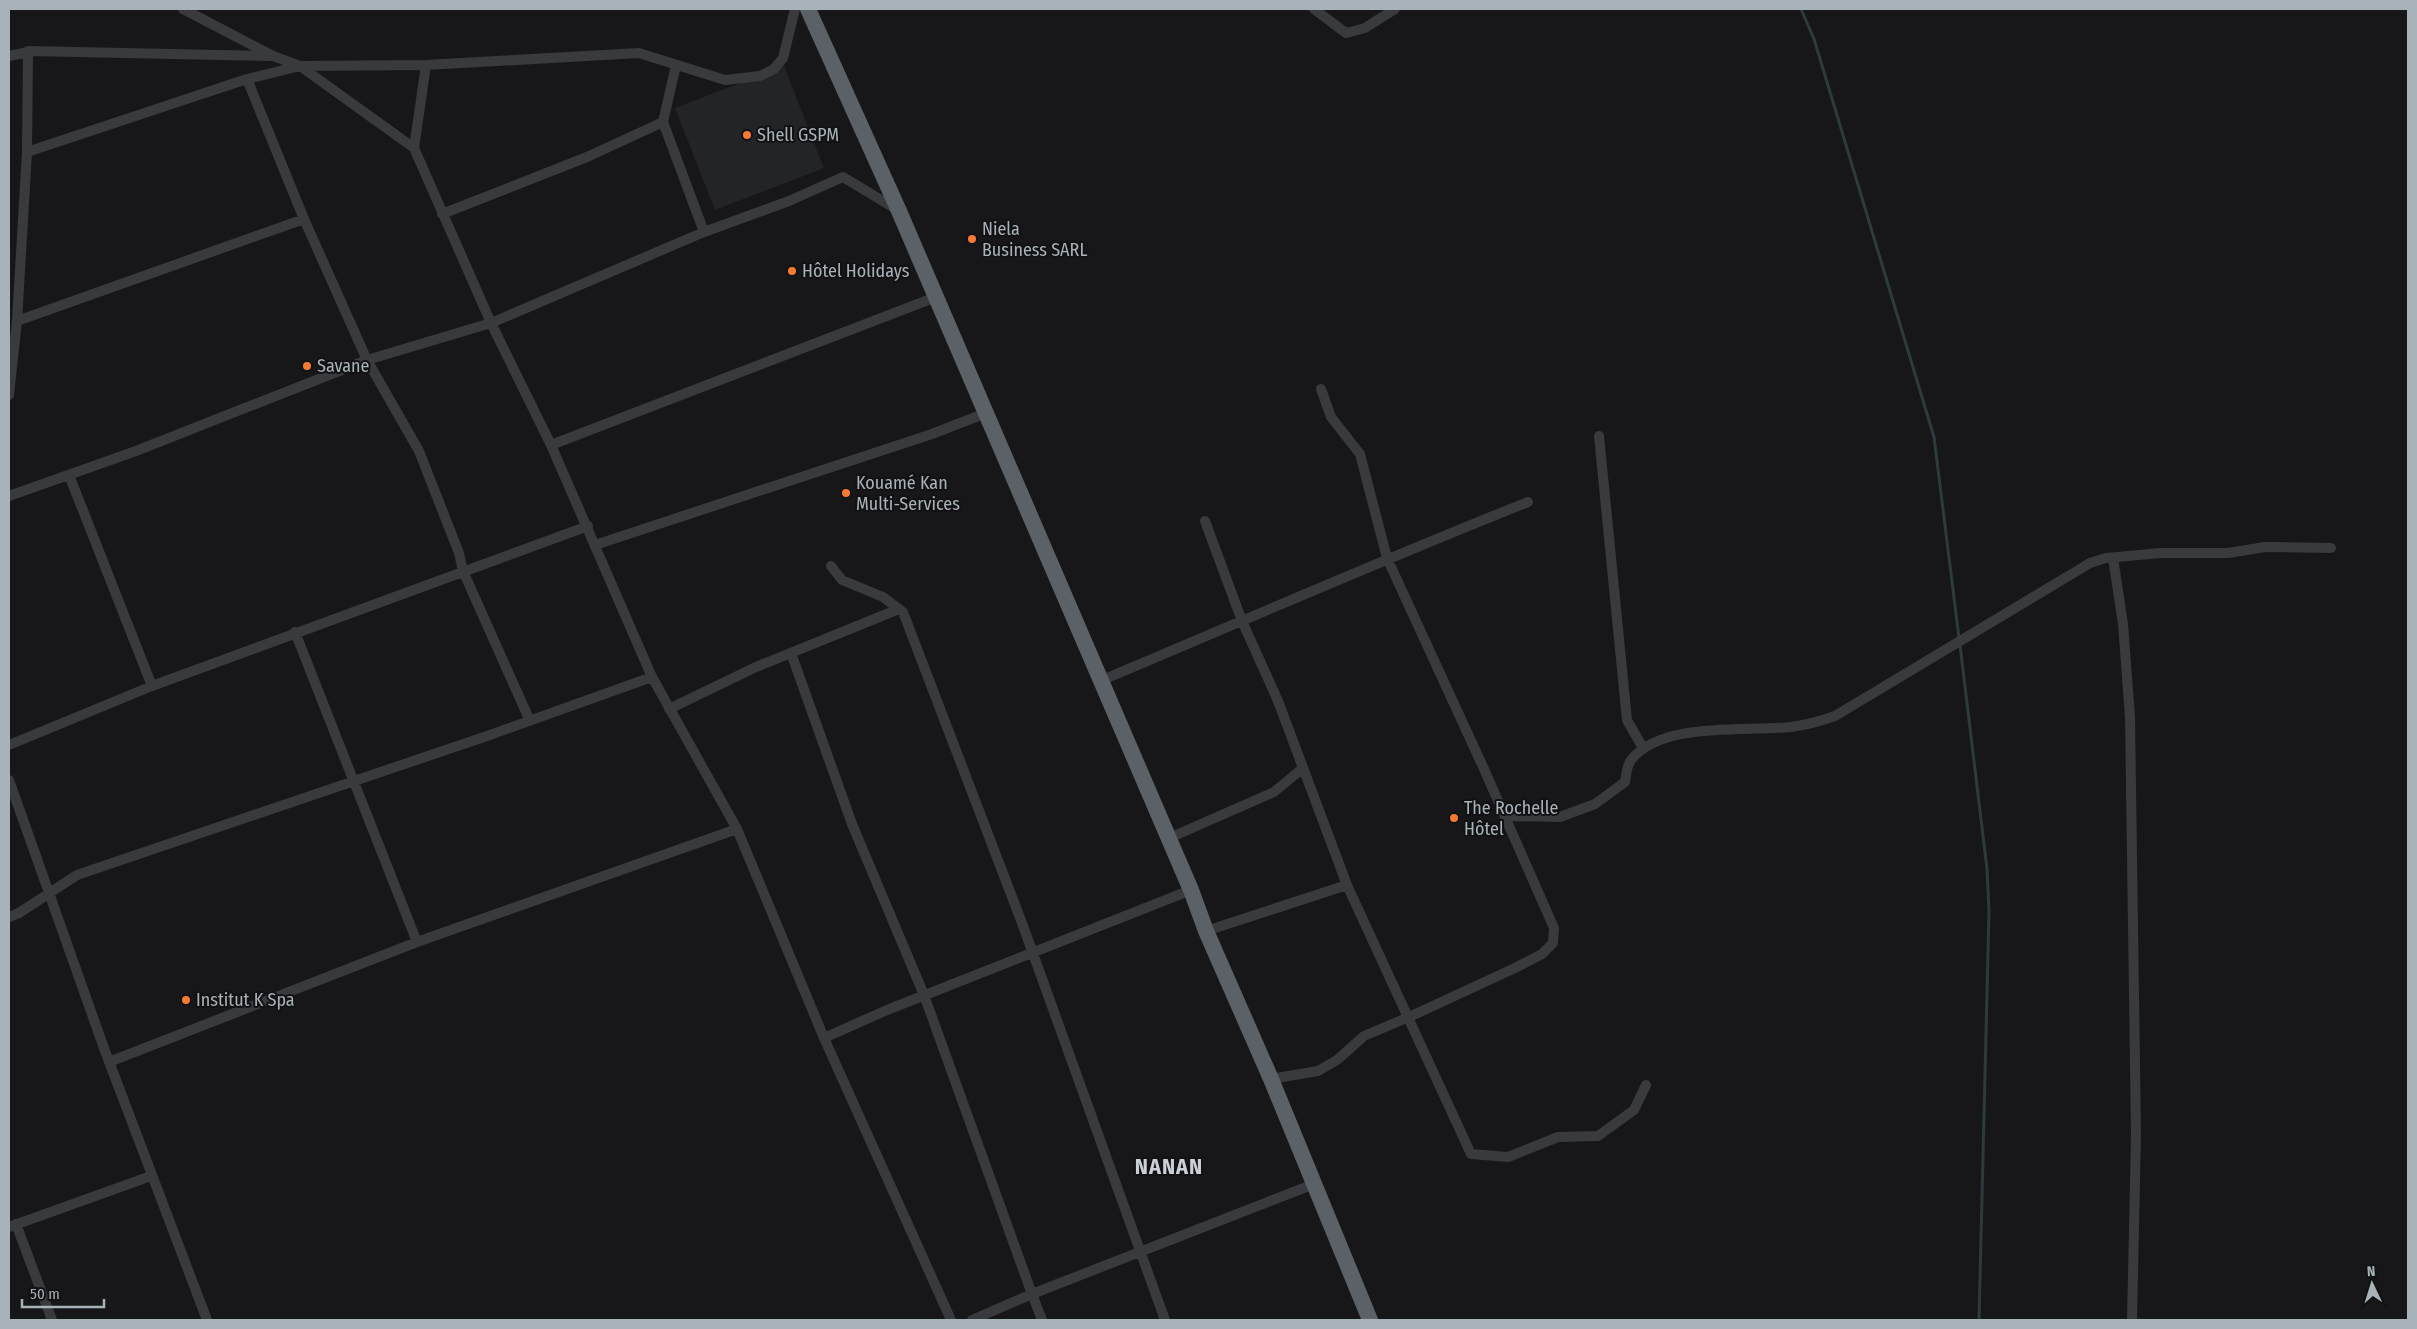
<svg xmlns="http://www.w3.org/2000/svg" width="2417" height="1329" font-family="'Fira Sans Condensed',sans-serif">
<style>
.built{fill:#232426}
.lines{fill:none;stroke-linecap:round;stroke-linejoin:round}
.stream{stroke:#2c3b3d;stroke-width:3}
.minor{stroke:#383a3e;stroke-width:10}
.trunk{stroke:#5b6166;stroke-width:16}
.poi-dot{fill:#f67a31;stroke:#121214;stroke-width:2}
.labels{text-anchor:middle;stroke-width:4;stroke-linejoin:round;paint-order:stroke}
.poi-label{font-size:18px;fill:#a8b2b9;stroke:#121214;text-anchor:start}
.district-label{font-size:22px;font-weight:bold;letter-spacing:1px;fill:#cad0d5;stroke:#121214}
</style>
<rect width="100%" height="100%" fill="#171719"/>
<path class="built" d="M784 66 824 168 715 210 675 108Z"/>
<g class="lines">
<path class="stream" d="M1801 9 1814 39 1934 437 1959 638
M1960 645 1987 869 1989 911 1979 1320"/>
<path class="minor" d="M183 9 273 56 300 66 426 65 639 53 725 80 760 76 774 69 783 58 795 9
M1314 9 1346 33 1365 28 1395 9
M9 56 28 52
M426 65 414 148 491 323 551 445 652 677 737 829 824 1038 951 1320
M247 79 304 219 367 360 419 451 459 553 463 571 530 721
M663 122 704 232
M27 152 247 79 300 66 414 148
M442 214 587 157 663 122 676 65
M17 321 304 219
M9 395 17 321 27 152 28 51 270 56
M1599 436 1627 720 1643 748
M551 445 936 297
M69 475 152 686
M9 496 136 451 367 360 491 323 704 232 789 201 843 177 896 209
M1205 521 1242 621 1278 701 1347 885 1471 1154 1508 1157 1558 1137 1598 1136 1634 1110 1646 1085
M595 545 932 434 986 413
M2113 558 2123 624 2130 717 2136 1135 2132 1320
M831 566 842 580 883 597 903 612 1022 923 1165 1320
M295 632 417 942
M791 653 852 824 924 995 1032 1294 972 1320
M1100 681C1243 621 1384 559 1528 502
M669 709 756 667 899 609
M9 745 152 686 588 526
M9 780 105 1051 207 1320
M1505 816 1560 817 1595 804 1625 782C1626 775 1627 765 1631 760 1662 721 1745 732 1791 727 1806 725 1821 721 1835 716L2090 563 2106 558 2161 553H2228L2265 547 2331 548
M1167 839 1274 792 1303 768
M9 917 19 913 77 875 487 736 652 677
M1206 931 1347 885
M824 1038 887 1010 1191 890
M109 1062 417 942 737 829
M1271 1079 1318 1071 1337 1060 1364 1036 1409 1017 1515 968 1542 954 1553 943 1554 928 1484 769 1387 558 1360 454 1331 417 1321 389
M16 1224 52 1320
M9 1227 151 1176
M1042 1320 1032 1294 1314 1184"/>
<path class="trunk" d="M808 9 899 211 1191 890 1206 931 1271 1079 1370 1320"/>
</g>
<g class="poi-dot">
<circle cx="747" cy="135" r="5"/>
<circle cx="972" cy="239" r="5"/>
<circle cx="792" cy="271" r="5"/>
<circle cx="307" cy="366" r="5"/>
<circle cx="846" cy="493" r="5"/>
<circle cx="1454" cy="818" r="5"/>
<circle cx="186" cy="1000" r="5"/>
</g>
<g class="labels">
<g class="poi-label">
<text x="757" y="141">Shell GSPM</text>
<text x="982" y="235">Niela<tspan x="982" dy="21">Business SARL</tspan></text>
<text x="802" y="277">Hôtel Holidays</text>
<text x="317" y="372">Savane</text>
<text x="856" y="489">Kouamé Kan<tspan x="856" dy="21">Multi-Services</tspan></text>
<text x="1464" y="814">The Rochelle<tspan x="1464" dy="21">Hôtel</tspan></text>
<text x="196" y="1006">Institut K Spa</text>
</g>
<g class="district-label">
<text x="1169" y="1174">NANAN</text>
</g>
</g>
<rect width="2417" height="1329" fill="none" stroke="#a8b2b9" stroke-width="20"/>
<g transform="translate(2372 1284) rotate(356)" stroke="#121214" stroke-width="4" paint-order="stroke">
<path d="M0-4L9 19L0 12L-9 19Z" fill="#a8b2b9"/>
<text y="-8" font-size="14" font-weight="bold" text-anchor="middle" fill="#a8b2b9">N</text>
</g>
<path d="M22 1299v8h82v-8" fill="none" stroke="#a8b2b9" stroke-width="2.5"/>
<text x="30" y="1299" font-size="15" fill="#a8b2b9" stroke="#121214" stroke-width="4" paint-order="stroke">50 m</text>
</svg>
